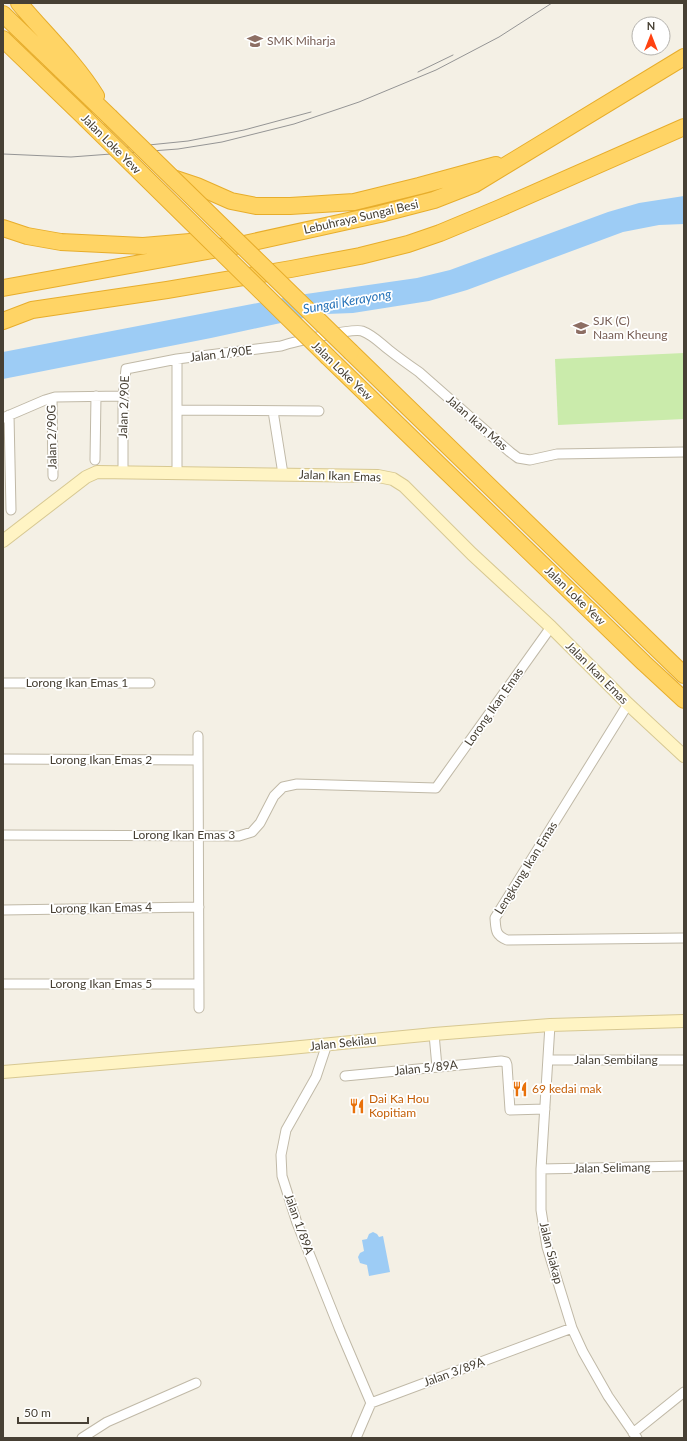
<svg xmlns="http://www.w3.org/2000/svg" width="687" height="1441" font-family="Lato,sans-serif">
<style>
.green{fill:#caebab}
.water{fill:#9dccf5}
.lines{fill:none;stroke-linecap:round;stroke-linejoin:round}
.street-casing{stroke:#c0b9a7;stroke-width:11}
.secondary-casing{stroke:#d7c892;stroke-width:14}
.highway-casing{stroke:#e7ad2b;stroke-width:18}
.street{stroke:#fff;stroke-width:9}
.secondary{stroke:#fff4c4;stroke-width:12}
.highway{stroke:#ffd465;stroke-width:16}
.tram{stroke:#959595;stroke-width:1}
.highway-bridge-casing{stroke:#e7ad2b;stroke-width:18;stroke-linecap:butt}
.highway-bridge{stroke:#ffd465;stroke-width:16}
.labels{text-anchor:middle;stroke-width:3.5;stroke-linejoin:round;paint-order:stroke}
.education-label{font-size:12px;fill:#785e54;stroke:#fff;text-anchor:start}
.street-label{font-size:12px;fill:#474034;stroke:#fff}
.food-label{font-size:12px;fill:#c56008;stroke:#fff;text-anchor:start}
.water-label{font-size:13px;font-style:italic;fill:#2673b9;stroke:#fff}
</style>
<rect width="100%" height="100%" fill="#f4f0e5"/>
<path class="green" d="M684 353V419L558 425 555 359Z"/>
<path class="water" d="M684 196V224L659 225 623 232 467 290 429 301 353 313 326 314 304 318 211 338 3 379V352L299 295 417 278 450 270 608 212 639 203Z
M373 1232 377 1234 379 1237 383 1236 390 1272 369 1276 367 1265 360 1263 358 1257 360 1253 364 1251 362 1240 367 1239 369 1234Z"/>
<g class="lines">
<defs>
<path id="street" d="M52 398 53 476
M177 410 319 411
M273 411 283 474
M9 415 11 510
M3 418 45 400 55 397 123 396
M95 460 96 396
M123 472V396L126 369 177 359 281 346C293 342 352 328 362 331 373 335 380 343 389 350 399 358 409 365 419 372L510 452 518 458 530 460 557 454 684 452
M177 473V359
M3 683H150
M628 704 495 918C496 930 495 935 507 940L684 938
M198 736 199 1008
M3 759 198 760
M3 835 239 836 252 832 260 823 274 796 283 787 297 784 436 788 551 627
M3 910 199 907
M3 984H199
M550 1025 541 1169V1210L547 1247 572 1328 583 1352 608 1396 637 1438
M434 1034 437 1067
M327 1044 316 1077 286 1130 281 1155 282 1176 297 1223 339 1328 371 1403
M548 1060H684
M345 1076 501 1061 506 1062 507 1065 510 1110 545 1109
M541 1169 684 1166
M633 1433 684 1392
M82 1438 107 1422 196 1383
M356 1438 371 1403 572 1328"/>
<path id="secondary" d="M3 541 86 477 97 472 378 476 393 479 404 486 472 554 551 627 628 704 684 756
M3 1072 280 1049 434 1034 550 1025 684 1021"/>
<path id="highway" d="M19 3C45 34 75 62 96 96
M3 14 110 117
M3 39 85 118
M173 178 197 186 231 201 256 206H290L354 202 419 186 496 165
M3 228 27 236 61 242 143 246 190 242 226 248 380 214 434 200 475 184 684 57
M3 288 213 250
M3 321 32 310 167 290 291 269 360 256 408 244 440 233 500 208 684 127
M351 352 684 675
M328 357 644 663 684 700"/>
</defs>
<use href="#street" class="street-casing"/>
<use href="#secondary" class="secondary-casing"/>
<use href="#highway" class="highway-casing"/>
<use href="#street" class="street"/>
<use href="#secondary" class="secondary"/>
<use href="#highway" class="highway"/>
<path class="tram" d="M418 72 453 55
M119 148 188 141 244 130 311 112
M3 154 71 157 178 149 222 142 294 124 359 102 436 70 499 37 552 3"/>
<defs>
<path id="highway-bridge" d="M110 117 351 352
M85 118 328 357"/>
</defs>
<use href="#highway-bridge" class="highway-bridge-casing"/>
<use href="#highway-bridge" class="highway-bridge"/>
</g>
<defs>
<symbol id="school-bare" viewBox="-9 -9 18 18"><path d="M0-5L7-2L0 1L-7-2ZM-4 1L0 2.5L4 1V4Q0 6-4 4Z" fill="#8d6e63" stroke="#fff" stroke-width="2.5" paint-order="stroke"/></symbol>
<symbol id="restaurant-bare" viewBox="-9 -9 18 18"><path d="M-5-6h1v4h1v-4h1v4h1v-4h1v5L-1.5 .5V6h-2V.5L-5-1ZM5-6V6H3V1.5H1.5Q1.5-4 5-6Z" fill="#e8710a" stroke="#fff" stroke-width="2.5" paint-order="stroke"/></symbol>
</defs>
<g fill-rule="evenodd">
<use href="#school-bare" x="244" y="30" width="22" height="22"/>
<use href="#school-bare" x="570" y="317" width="22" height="22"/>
<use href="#restaurant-bare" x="509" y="1078" width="22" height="22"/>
<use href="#restaurant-bare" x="346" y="1095" width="22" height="22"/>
</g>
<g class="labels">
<g class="education-label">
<text x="267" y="45">SMK Miharja</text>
<text x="593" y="325">SJK (C)<tspan x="593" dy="14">Naam Kheung</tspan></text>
</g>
<g class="street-label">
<text transform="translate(111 144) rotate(45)" y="4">Jalan Loke Yew</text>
<text transform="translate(361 217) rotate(-13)" y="4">Lebuhraya Sungai Besi</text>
<text transform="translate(221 354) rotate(-7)" y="4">Jalan 1/90E</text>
<text transform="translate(342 371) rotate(44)" y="4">Jalan Loke Yew</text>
<text transform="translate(124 407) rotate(-88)" y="4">Jalan 2/90E</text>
<text transform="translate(477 423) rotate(41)" y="4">Jalan Ikan Mas</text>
<text transform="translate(52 437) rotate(-91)" y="4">Jalan 2/90G</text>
<text transform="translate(340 476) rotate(2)" y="4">Jalan Ikan Emas</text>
<text transform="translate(575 596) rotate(44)" y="4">Jalan Loke Yew</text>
<text transform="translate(597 673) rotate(45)" y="4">Jalan Ikan Emas</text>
<text x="77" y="687">Lorong Ikan Emas 1</text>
<text transform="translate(494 707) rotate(-55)" y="4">Lorong Ikan Emas</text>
<text x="101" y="764">Lorong Ikan Emas 2</text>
<text x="184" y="839">Lorong Ikan Emas 3</text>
<text transform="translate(526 868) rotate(-58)" y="4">Lengkung Ikan Emas</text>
<text transform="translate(101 908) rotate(-1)" y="4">Lorong Ikan Emas 4</text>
<text x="101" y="988">Lorong Ikan Emas 5</text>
<text transform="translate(343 1043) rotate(-6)" y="4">Jalan Sekilau</text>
<text x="616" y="1064">Jalan Sembilang</text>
<text transform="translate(426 1068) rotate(-6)" y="4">Jalan 5/89A</text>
<text transform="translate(612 1168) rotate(-1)" y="4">Jalan Selimang</text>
<text transform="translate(299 1224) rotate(70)" y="4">Jalan 1/89A</text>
<text transform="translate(551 1253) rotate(76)" y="4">Jalan Siakap</text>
<text transform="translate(454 1372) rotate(-20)" y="4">Jalan 3/89A</text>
</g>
<g class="food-label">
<text x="532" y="1093">69 kedai mak</text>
<text x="369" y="1103">Dai Ka Hou<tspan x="369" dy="14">Kopitiam</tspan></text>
</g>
<g class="water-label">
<text transform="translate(347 301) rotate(-10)" y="5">Sungai Kerayong</text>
</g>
</g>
<rect width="687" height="1441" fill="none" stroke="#474034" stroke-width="8"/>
<g transform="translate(651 36)"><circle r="19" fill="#ffffff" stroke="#b5b3ae"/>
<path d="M0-3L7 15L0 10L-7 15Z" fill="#ff4211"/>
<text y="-6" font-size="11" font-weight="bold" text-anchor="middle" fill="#474034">N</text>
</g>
<path d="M18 1417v6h70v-6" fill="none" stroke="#474034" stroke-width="2"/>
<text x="24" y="1417" font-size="12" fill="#474034" stroke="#ffffff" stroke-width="3" paint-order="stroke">50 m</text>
</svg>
